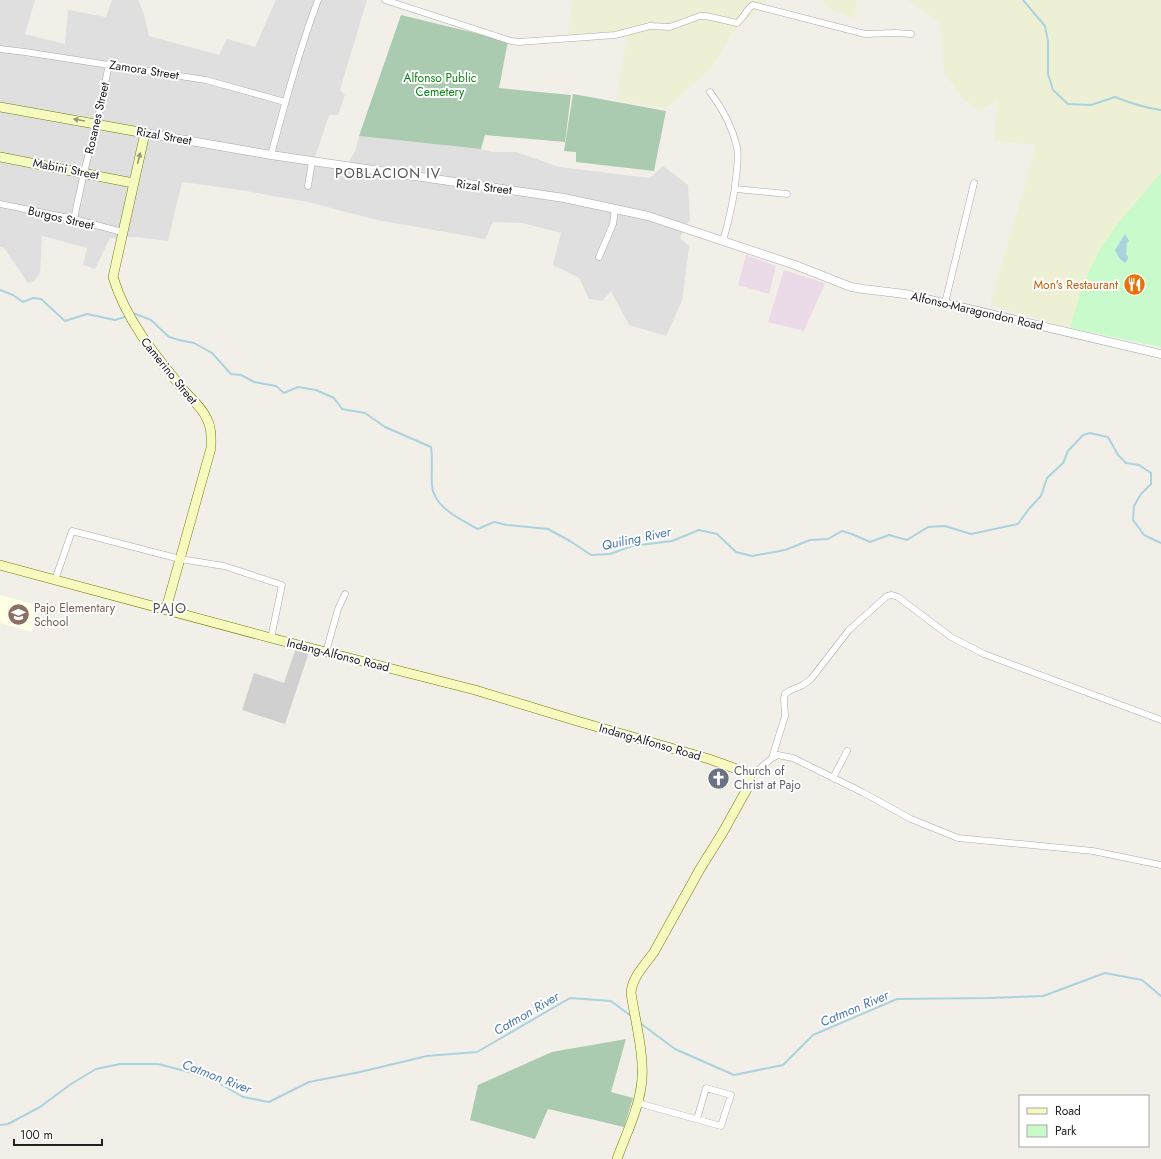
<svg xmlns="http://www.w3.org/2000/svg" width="1161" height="1159" font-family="Jost,sans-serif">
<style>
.residential{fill:#e0dfdf}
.industrial{fill:#ebdbe8}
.education{fill:#ffffe5}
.religious{fill:#d0d0d0}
.farmland{fill:#eef0d5}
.cemetery{fill:#aacbaf}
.park{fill:#c8facc}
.water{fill:#aad3df}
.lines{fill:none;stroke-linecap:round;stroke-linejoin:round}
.stream{stroke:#aad3df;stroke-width:2}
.minor-casing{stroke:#a9a9a9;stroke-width:7}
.tertiary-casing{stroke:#a9a9a9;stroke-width:9}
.secondary-casing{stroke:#707d05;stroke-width:10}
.minor{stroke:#fff;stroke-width:6}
.tertiary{stroke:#fff;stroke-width:8}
.secondary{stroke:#f7fabf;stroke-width:9}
.oneway{fill:#979978}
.labels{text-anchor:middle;stroke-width:4;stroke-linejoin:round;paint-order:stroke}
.street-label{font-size:12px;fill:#222;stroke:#fff}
.park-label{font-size:12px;fill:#0c8416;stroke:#fff}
.food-label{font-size:12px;fill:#c56008;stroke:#fff;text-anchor:end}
.education-label{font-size:12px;fill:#785e54;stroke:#fff;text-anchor:start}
.worship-label{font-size:12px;fill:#5b616d;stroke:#fff;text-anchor:start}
.water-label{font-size:13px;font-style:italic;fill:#4a7aab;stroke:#fff}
.quarter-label{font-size:14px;letter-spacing:1px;fill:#555;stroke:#fff}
</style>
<rect width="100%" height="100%" fill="#f2efe9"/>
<path class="residential" d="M0 0H35L25 34 65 44 68 10 106 17 112 0H138L144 14 149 36 219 55 227 39 255 47 276 0H367L340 90 345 95 338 115H329L315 158 346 167 356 149 359 136 481 149 492 152H516L559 167 650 178 663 166 688 185 690 219 680 238 689 246 682 301 666 336 629 325 611 291 602 301 589 299 579 278 553 265 561 233 522 223 493 222 485 239 377 220 308 202 240 190 182 182 168 241 137 237 110 238 95 269 83 265 87 248 42 236 40 273 34 281 28 283 4 248 0 247Z"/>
<path class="industrial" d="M746 255 776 266 769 294 738 285Z
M784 270 825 283 804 331 768 322Z"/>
<path class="education" d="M0 595 39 606 32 632 0 623Z"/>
<path class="religious" d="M296 648 309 652 285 724 242 710 254 673 284 683Z"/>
<path class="farmland" d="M573 0H767L765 5 733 32 713 66 666 109 616 100 627 37 567 36Z
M822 0H857L854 18 831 10Z
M908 0H1161V173L1082 286 1070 328 990 305 1036 145 994 141 997 101 979 110 964 100 944 73 940 23Z"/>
<path class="cemetery" d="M401 15 508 41 499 88 571 95 565 142 485 135 481 149 359 136Z
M573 94 666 111 654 171 576 162V152L564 151Z
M626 1039 611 1092 633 1098 624 1127 548 1109 535 1139 470 1120 478 1085 552 1052Z"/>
<path class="park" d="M1161 173V347L1070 328 1082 286 1100 249 1119 222Z"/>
<path class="water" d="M1125 234 1129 241 1127 243 1126 255 1128 256V259L1125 263 1119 258 1115 250Z"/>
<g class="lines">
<path class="stream" d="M1023 0 1045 26 1048 41V74L1053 90 1068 104 1091 105 1115 97C1130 103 1145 108 1161 110
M0 290 13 295 23 302 33 298 41 299 65 321 87 314 115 320 128 316
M132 315 136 314 151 320 169 337 179 340 194 343 212 353 231 374 241 375 254 382 276 386 284 393 298 387 316 390 334 398 342 409 365 413 385 427 431 447C433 459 431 473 432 485 433 507 461 520 478 529L494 522 507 525 548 529 570 541 591 555 610 554 632 546 672 541 699 530 717 534 736 552 752 556 785 550 810 540 828 539 842 531 852 534 870 542 889 535 907 540 928 527 945 526 971 534 1018 524 1028 510 1041 496 1047 478 1063 463 1068 451 1083 435 1090 433 1108 437 1118 455 1126 463 1139 465 1151 473V484L1141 494 1134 506 1133 520 1144 535 1161 543
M640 1023 675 1049 734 1075 783 1065 813 1035 897 999 989 998 1043 996 1105 973 1142 980 1161 996
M0 1125 8 1124 40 1107 71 1084 96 1069 120 1064H158L189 1072 217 1082 243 1097 269 1102 309 1082 360 1072 427 1056 477 1052 570 998 611 1001 631 1016"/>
<defs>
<path id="minor" d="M385 0 511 41 519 42 615 35 650 26 670 27 700 16H706L737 23C744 18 746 9 753 5L865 34 895 33 911 34
M0 49 25 52 206 80 285 102
M710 92C723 109 732 126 737 147 739 158 737 167 736 178 734 199 729 220 723 241
M271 155C285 103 299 51 318 0
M308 186 312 162
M736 189 787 194
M0 204 74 219 122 232
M74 219 84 172 97 123 109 64
M599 257 613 224 615 209
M945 303 974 183
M55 580 72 531 180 559 224 566 282 585 271 638
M326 652 338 609 345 594
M772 758 785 716 784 698 785 694 789 691 803 685 811 679 849 630 887 596 892 595 898 597 951 637 984 654 1161 720
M750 777 772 758 778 755 793 758 862 792 911 819 958 838 1093 851 1161 865
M833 778 847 751
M638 1103 721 1126 731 1095 706 1088 697 1119"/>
<path id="tertiary" d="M145 133 271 155 564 198 648 216 795 265 851 287 863 289 905 294 1161 354"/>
<path id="secondary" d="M0 107 145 133 113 277C126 320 154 354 182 388 190 398 202 407 207 419 212 429 211 437 211 448L166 609
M0 157 133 183
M0 565 271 638 475 690 577 721 709 759 745 772 750 777 748 787 723 832 700 869 654 952C645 965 632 977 631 993 635 1020 644 1053 642 1079 640 1107 626 1134 617 1159"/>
</defs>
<use href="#minor" class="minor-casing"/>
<use href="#tertiary" class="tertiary-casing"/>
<use href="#secondary" class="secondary-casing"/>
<use href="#minor" class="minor"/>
<use href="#tertiary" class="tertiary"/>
<use href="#secondary" class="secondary"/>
</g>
<defs><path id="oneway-solid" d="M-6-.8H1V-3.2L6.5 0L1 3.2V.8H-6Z"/></defs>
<g class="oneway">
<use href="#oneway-solid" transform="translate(79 120) rotate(-170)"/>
<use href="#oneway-solid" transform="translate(139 158) rotate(-76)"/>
</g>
<defs>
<symbol id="restaurant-disc" viewBox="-11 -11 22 22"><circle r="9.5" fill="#e8710a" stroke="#fff"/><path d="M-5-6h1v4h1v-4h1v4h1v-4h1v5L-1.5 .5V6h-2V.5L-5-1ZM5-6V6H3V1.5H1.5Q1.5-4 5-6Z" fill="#fff"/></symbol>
<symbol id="school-disc" viewBox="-11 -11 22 22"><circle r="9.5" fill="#8d6e63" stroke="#fff"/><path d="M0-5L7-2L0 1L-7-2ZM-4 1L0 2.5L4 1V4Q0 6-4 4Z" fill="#fff"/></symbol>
<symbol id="church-disc" viewBox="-11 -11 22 22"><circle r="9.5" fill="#6b7280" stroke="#fff"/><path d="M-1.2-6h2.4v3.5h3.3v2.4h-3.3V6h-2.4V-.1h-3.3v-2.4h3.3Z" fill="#fff"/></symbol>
</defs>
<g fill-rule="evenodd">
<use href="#restaurant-disc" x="1122" y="272" width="25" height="25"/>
<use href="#school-disc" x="6" y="602" width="25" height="25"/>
<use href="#church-disc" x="706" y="766" width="25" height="25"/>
</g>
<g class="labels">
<g class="street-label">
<text transform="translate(144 70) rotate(9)" y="4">Zamora Street</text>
<text transform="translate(97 118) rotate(-77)" y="4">Rosanes Street</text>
<text transform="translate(164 136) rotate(10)" y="4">Rizal Street</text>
<text transform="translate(66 169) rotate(11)" y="4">Mabini Street</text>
<text transform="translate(484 187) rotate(7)" y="4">Rizal Street</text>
<text transform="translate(61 218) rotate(13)" y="4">Burgos Street</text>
<text transform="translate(977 311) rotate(13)" y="4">Alfonso-Maragondon Road</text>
<text transform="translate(169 371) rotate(51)" y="4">Camerino Street</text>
<text transform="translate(338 655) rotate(14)" y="4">Indang-Alfonso Road</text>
<text transform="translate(650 742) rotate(16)" y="4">Indang-Alfonso Road</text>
</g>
<g class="park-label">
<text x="440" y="82">Alfonso Public<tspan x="440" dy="14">Cemetery</tspan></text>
</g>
<g class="food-label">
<text x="1118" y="289">Mon's Restaurant</text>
</g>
<g class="education-label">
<text x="34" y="612">Pajo Elementary<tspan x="34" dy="14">School</tspan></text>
</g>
<g class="worship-label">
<text x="734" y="775">Church of<tspan x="734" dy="14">Christ at Pajo</tspan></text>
</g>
<g class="water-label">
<text transform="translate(636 538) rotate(-12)" y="5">Quiling River</text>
<text transform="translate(854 1008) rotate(-23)" y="5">Catmon River</text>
<text transform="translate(526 1013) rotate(-30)" y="5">Catmon River</text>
<text transform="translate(217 1076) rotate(21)" y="5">Catmon River</text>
</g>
<g class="quarter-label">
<text x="388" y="178">POBLACION IV</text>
<text x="170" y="613">PAJO</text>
</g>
</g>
<rect x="1019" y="1095" width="130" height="52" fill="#ffffff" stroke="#a7a7a7"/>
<rect x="1027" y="1108" width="20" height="6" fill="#f7fabf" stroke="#a7a7a7"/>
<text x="1055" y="1115" font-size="12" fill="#222222">Road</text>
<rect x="1027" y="1125" width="20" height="12" fill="#c8facc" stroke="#a7a7a7"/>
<text x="1055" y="1135" font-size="12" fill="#222222">Park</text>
<path d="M14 1139v6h88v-6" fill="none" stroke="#222222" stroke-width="2"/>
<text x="20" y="1139" font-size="12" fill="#222222" stroke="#ffffff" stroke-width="3" paint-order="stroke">100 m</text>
</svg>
